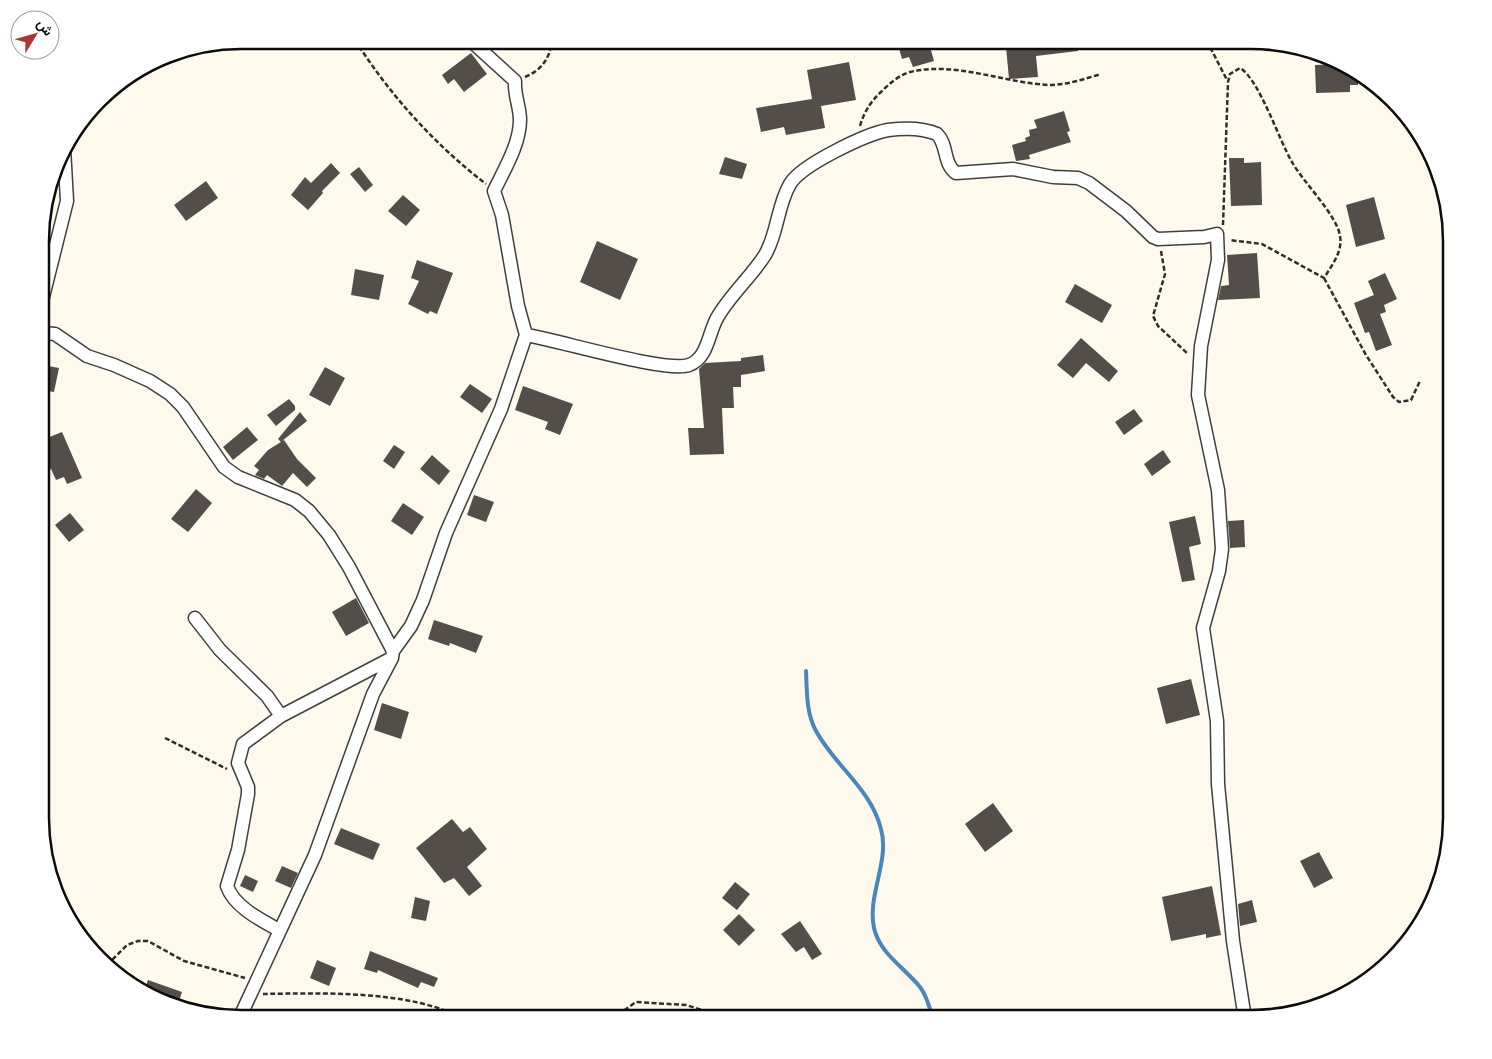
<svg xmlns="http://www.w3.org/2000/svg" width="1492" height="1059" font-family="'Playfair Display',Vazirmatn,serif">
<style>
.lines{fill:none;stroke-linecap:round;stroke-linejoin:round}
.stream{stroke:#4987bb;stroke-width:4}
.building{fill:#534e4a}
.street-casing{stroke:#3f3f3f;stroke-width:15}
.path{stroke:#2e2e2e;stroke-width:2.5;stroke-dasharray:5 2.5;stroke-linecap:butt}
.street{stroke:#fff;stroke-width:12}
.rim{fill:none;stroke:#0c0c0c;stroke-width:2.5}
</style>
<rect width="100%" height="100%" fill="#fdfaed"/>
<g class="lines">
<path class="stream" d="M806 671C807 691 806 713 816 731 835 766 871 789 881 829 890 861 867 895 874 928 880 954 904 967 920 987 927 996 930 1009 933 1019"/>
</g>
<path class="building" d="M916 40H921L923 45 929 43 934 61 913 67 909 57 902 59 898 45Z
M1046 40H1077L1078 51 1036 56 1038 77 1009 79 1006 47Z
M471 53 487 74 464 92 454 79 448 84 442 75Z
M849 62 856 100 821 106 825 128 786 135 784 127 761 132 756 108 812 99 807 70Z
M1343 64 1358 73V85H1350V92L1316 93 1315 65Z
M1064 111 1070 131 1067 132 1071 142 1029 155 1030 159 1016 161 1012 145 1026 141 1025 138 1030 136 1029 130 1037 128 1034 120Z
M725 157 747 164 742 179 719 174Z
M1229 158H1244V163L1261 162 1262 205 1231 206Z
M331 163 340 173 322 191 323 193 308 210 291 195 305 177 311 183Z
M359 167 373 185 365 192 350 174Z
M206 181 218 198 186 221 174 205Z
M403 195 420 210 406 226 388 211Z
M1374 197 1385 239 1356 247 1346 205Z
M597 241 638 259 620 300 580 282Z
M1257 253 1260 298 1218 300 1221 286 1229 285 1227 255Z
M417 260 453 273 437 314 430 311 428 314 408 304 419 281 411 278Z
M355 269 384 275 379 300 351 295Z
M1385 273 1397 299 1384 305 1386 312 1380 314 1392 345 1376 351 1369 332 1365 333 1354 303 1374 295 1368 281Z
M1075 284 1112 305 1102 323 1065 302Z
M1081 338 1118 371 1109 382 1086 363 1073 378 1057 365Z
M763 355 765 371 741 375V387H733L734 408H722L724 454 690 455 688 428H704L699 369 705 363 741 361V358Z
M43 365 59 368 54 392 42 390Z
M325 367 345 378 330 406 309 395Z
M470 384 492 399 482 413 460 397Z
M523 386 573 404 560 435 545 429 548 422 515 410Z
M289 399 295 406V410L276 426 267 415Z
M1134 409 1143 421 1124 435 1115 422Z
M300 412 307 421 282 441 284 440 297 459 316 478 307 487 293 473 282 486 267 475 264 479 255 475 259 470 254 466 268 450 281 442 278 439Z
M247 427 258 440 233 460 223 447Z
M62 432 82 478 67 484 64 477 56 480 51 469 42 473V440Z
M394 445 405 452 394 469 383 461Z
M1163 450 1171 462 1152 476 1144 464Z
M432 455 450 471 439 485 420 469Z
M196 489 212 503 188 532 171 519Z
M474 495 494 502 486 522 467 515Z
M403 503 424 517 412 535 391 521Z
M70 513 84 530 69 542 55 525Z
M1195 516 1201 544 1189 547 1195 580 1182 582 1169 522Z
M1244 520 1245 547 1230 548 1228 521Z
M356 598 369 623 346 636 332 612Z
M434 620 483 636 476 653 450 643 449 646 428 639Z
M1191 679 1200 715 1166 724 1157 688Z
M382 703 409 712 401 739 374 730Z
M993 803 1013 831 985 852 965 824Z
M452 819 463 832 470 827 487 849 467 867 482 886 469 896 454 878 444 883 416 848Z
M341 828 380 844 373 860 334 844Z
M1319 852 1333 878 1314 888 1300 861Z
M282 866 298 873 291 888 275 881Z
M245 875 258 881 253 892 240 886Z
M735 882 750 894 737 910 722 898Z
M1212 886 1221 935 1206 938V934L1171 941 1162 897Z
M415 897 430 901 426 921 411 918Z
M1252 900 1257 922 1240 926 1238 904Z
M739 914 755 930 739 946 723 930Z
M800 921 822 954 812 960 804 947 796 952 781 934Z
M370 951 438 978 434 987 421 982 418 988 378 970 377 973 364 969Z
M317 960 336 968 329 986 310 978Z
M148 980 182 992 177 1007 164 1004 144 992Z"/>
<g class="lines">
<defs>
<path id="street" d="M42 301 67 201 64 148
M42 333 55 334 87 356 114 365 150 381 170 394 183 407 224 467 238 477 295 500 309 511 329 535 349 567 393 651 392 658 373 694 315 855 239 1019
M526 335C558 340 666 373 689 365 708 358 708 334 717 318 730 295 751 277 765 255 778 233 777 206 790 184 801 165 866 134 888 130 903 128 923 128 937 134 948 145 943 164 956 173L1013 169 1053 177 1078 178 1089 183 1126 211 1153 237 1158 239 1204 237 1217 234 1218 260 1201 346 1198 395 1218 490 1222 549 1219 571 1203 628 1217 721 1218 784 1233 941 1245 1019
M195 618 220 650 267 696 281 716
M393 651 411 626 423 600 446 533 501 409 526 335 518 306 502 215 494 191C504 170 520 144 520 120 520 107 514 95 515 81L470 40
M279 930C261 920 234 907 227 886L238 850 248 794V787L238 763 243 744 281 716 390 659"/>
</defs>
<use href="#street" class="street-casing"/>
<path class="path" d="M355 40C390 95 434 144 486 184
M1209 40 1210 47 1227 80
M525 77C542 70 550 58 552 40
M860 126C864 112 871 101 882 91 889 84 899 75 910 72 955 61 1004 83 1049 85 1067 85 1084 79 1101 74
M1223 225 1228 82 1230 74 1240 68C1259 79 1279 140 1292 162 1303 182 1337 215 1340 236 1343 251 1332 265 1324 278L1262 244 1229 240
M1161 251 1165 274 1153 316 1158 326 1188 354
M1324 278 1366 355 1393 397 1399 402 1411 400 1420 381
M165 738 227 769
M107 965 127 945 138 941H148L184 961 245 978
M263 994C321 993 413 990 463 1019
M612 1019 636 1002 686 1005 730 1019"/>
<use href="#street" class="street"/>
</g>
<path d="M0 0H1492V1059H0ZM241 49H1251A192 192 0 0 1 1443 241V818A192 192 0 0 1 1251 1010H241A192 192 0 0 1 49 818V241A192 192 0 0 1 241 49Z" fill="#fff" fill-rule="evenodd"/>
<path class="rim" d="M241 49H1251A192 192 0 0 1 1443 241V818A192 192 0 0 1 1251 1010H241A192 192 0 0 1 49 818V241A192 192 0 0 1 241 49Z"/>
<g transform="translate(35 35) rotate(53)"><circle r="24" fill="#ffffff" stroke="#9e9e9e"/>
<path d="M0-4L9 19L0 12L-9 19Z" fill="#aa3736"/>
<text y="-8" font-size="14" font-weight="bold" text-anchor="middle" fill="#0c0c0c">ش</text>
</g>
</svg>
